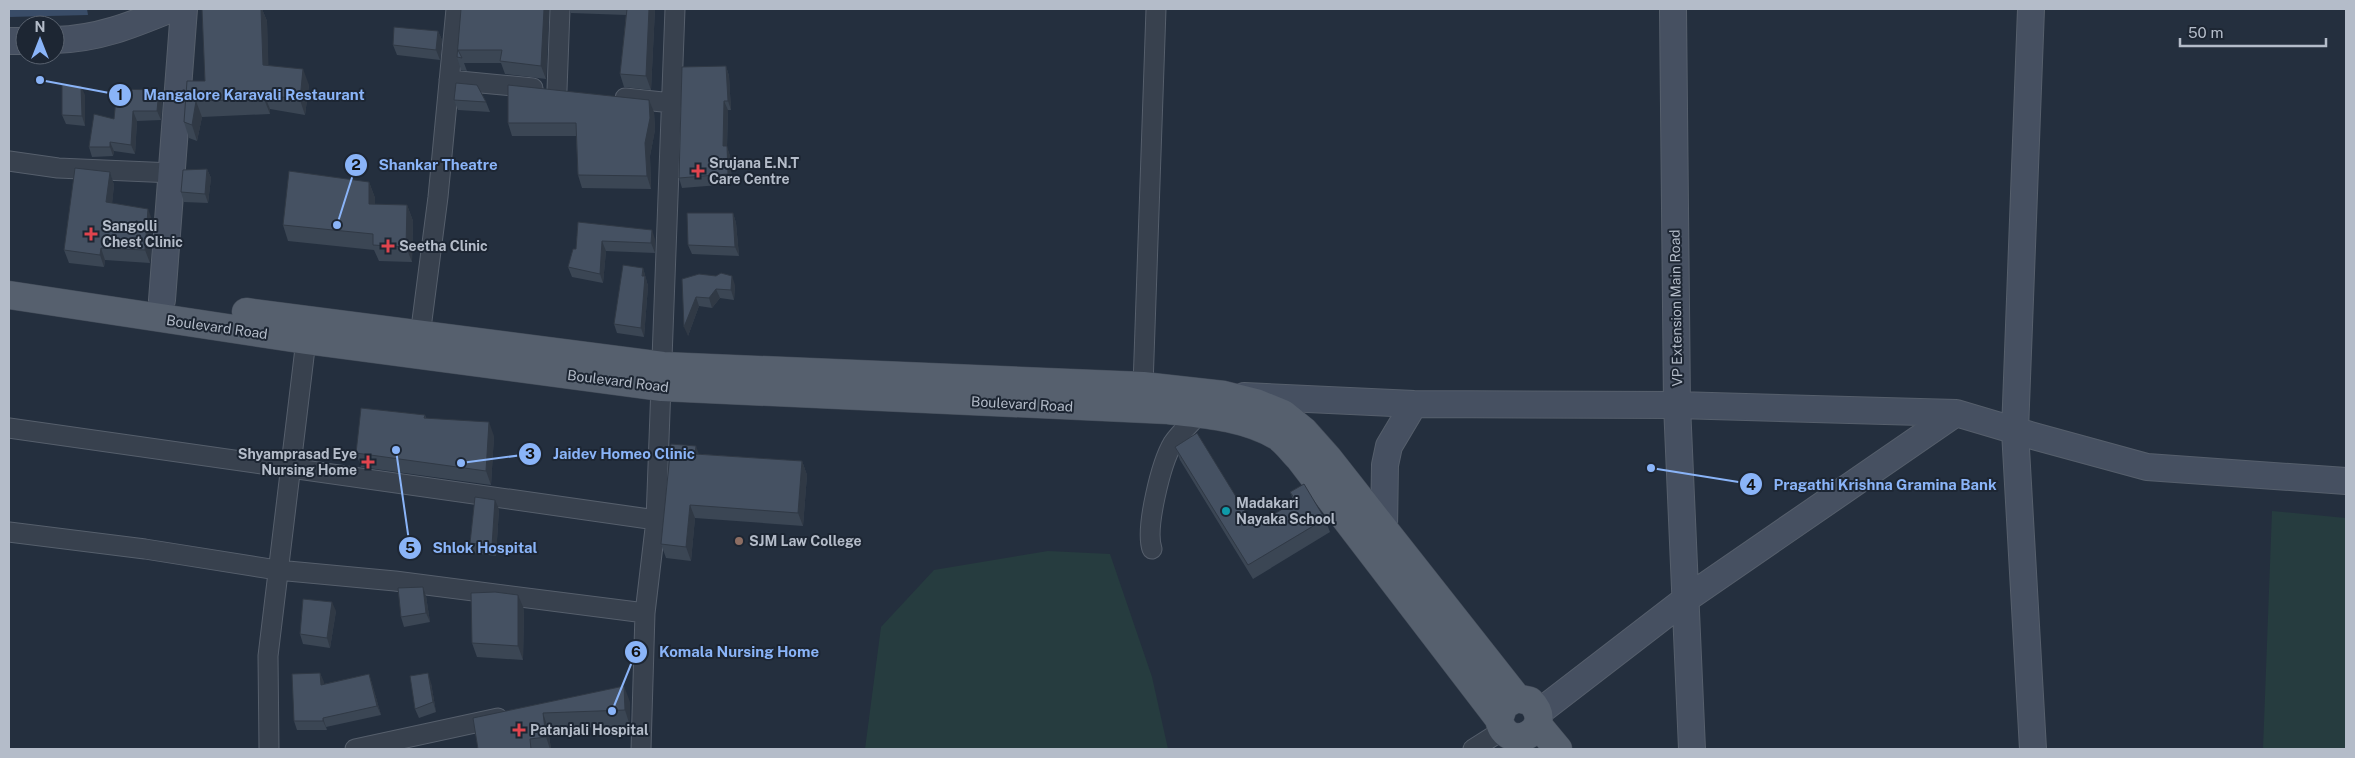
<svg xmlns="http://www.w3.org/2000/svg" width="2355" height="758" font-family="'Public Sans',sans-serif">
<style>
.green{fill:#263c3f}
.water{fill:#394c67}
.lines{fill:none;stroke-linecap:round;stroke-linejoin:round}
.street-casing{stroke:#565f6c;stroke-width:21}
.secondary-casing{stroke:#565f6c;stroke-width:28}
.primary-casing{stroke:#414a57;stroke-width:29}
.street{stroke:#38414e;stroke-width:19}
.secondary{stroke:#465061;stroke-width:26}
.primary{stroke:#56606e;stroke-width:28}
.wall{fill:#3b4654}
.shaded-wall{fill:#303945}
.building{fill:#455162;stroke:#303945}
.health-dot{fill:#e0444e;stroke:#1d2633;stroke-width:2}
.culture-dot{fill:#0f9aa8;stroke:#1d2633;stroke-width:2}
.education-dot{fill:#8d6e63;stroke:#1d2633;stroke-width:2}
.labels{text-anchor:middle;stroke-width:4;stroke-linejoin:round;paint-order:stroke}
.poi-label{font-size:14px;font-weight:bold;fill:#b4bcc9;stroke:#1d2633;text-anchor:start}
.street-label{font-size:14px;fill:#b4bcc9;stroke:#1d2633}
.leader{fill:none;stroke:#8ab4f8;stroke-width:2}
.callout-dot{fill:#8ab4f8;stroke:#1d2633;stroke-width:2}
.mark-label{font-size:15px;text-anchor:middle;font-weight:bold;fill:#111}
.callout-label{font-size:15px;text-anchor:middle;font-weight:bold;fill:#8ab4f8;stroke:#1d2633;stroke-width:4;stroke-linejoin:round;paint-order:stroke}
</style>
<rect width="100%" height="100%" fill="#242f3e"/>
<path class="green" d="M2272 511 2346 518V749H2263Z
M1048 551 1110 554 1152 677 1168 749H865L881 627 934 570Z"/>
<path class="water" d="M9 9H87L88 15 9 17Z"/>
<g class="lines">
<defs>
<path id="street" d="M449 80 533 88
M557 90 560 9
M625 98 672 103
M9 161 58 168 173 173
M420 336 438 197 456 9
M1143 386 1156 9
M9 428 656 520
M9 532 145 549 277 570 395 581 645 613
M1152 549C1145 528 1161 463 1173 443 1180 433 1191 423 1199 414
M269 749 268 656 306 340
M355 749 498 718
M641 749 645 613 656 520 675 9
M1473 749 1503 730"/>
<path id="secondary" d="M2031 9 2015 431 2033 749
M55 40C98 39 132 25 171 9
M9 41H25
M162 300 184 9
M1244 396 1414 404 1677 405 1673 9
M1384 529 1385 465 1389 446 1414 404
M1538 713 1686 599 1956 413
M1692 749 1677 405 1956 413 2037 437 2147 467 2346 481"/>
<path id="primary" d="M9 295 306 340 662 387 1168 410C1204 414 1245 417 1277 436 1285 441 1292 451 1299 458L1499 719C1506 756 1559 730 1530 701L1517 698 1504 705 1499 719
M246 312 663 366 1143 386 1224 395 1256 403 1283 414 1304 431 1328 458 1517 698
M1538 725 1558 749"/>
</defs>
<use href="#street" class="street-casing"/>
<use href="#secondary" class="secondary-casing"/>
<use href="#primary" class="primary-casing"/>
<use href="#street" class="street"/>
<use href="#secondary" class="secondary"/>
<use href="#primary" class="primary"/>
</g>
<path class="wall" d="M202 9H262L267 21 268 65 309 85 305 115 270 109V114L202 117 197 141 189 138 184 122 205 81Z
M461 9H549L546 79 505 74 501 63H464L467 71 461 70 457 57Z
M569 9H655L651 90 624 87 620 74 626 15 571 13Z
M438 31 442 40 440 60 397 55 393 45Z
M726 66 729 76 731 110H728L727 147 730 156 732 184 682 188 679 178Z
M85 95V126L66 124 62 115Z
M162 99 161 120 137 121 135 154 114 151 113 156 92 157 89 147 114 119Z
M454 100 486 102 490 112 458 110Z
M654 112 655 130 650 156 651 189 582 188 578 175 576 136H512L508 123Z
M207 169 211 178 208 203 184 202 181 192Z
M110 172 114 185 112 203 153 222 150 263 105 260 104 267 69 263 64 250Z
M369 182 375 198V204L407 205 413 221 412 262 379 261 374 250 288 241 283 225Z
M733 213 736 223 739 256 692 254 688 245Z
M578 222 655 239V253L606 251 603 283 572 277 568 267 576 249Z
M643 268 648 286 644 337 617 333 614 324Z
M682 279 735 285 734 300 720 298 712 308 699 306 688 336Z
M425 415 426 418 494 436 491 485 361 467 356 453Z
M1175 447 1254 526 1294 502 1290 492 1325 519 1330 532 1253 579 1180 460Z
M699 454 802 461 807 475 803 526 695 518 691 561 666 558 661 544Z
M499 509 496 556 474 553 470 543Z
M426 596 430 622 404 627 401 617Z
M524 609 523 660 477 657 472 643Z
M336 611 330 648 303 644 300 634Z
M320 673 324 684 369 674 372 684 381 715 326 727 327 730H297L294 721Z
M431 683 436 712 419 718 415 709Z
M630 702V726L548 729 551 749H478L473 718Z"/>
<path class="shaded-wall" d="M261 9H262L267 21 269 80 263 65Z
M544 9H549L546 79 541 66Z
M649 9H655L651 90 646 76Z
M438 31 442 40 440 60 436 50Z
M726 66 729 76 731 110 728 101Z
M303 69 309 85 305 115 300 100Z
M81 86 85 95V126L82 116Z
M159 90 162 99 161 120 157 111Z
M264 94 270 109V114L264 99Z
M649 100 654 112 655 130 650 156 651 189 647 176 645 143Z
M196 101 202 117 197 141 192 125Z
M724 101 728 110 727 147 730 156 732 184 728 174 723 146Z
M133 111 137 121 135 154 131 145Z
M110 142 114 151 113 156 110 147Z
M207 169 211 178 208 203 205 194Z
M110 172 114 185 111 215 106 202Z
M369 182 375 198V219L369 204Z
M407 205 413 221 412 262 406 247Z
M148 209 153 222 150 263 145 250Z
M733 213 736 223 739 256 735 247Z
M652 230 655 239V253L651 243Z
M602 241 606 251 603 283 600 274Z
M101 248 105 260 104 267 100 255Z
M643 268 648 286 644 337 641 328Z
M732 276 735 285 734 300 731 290Z
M716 289 720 298 712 308 709 298Z
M696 297 699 306 688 336 684 327Z
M489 422 494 436 491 485 486 471Z
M696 446 701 460 695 454Z
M802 461 807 475 803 526 798 513Z
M495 500 499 509 496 556 492 546Z
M690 505 695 518 691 561 686 547Z
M423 587 426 596 430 622 426 613Z
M518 595 524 609 523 660 518 646Z
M332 602 336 611 330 648 327 638Z
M320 673 324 682V694L321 685Z
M428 673 431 683 436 712 433 702Z
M369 674 372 684 381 715 377 706Z
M624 686 630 702V726L625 710Z
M543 713 548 729 551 749H550L546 737Z
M323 718 327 730 323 721Z"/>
<path class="building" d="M202 9H261L263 65 303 69 300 100 264 94V99L196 101 192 125 184 122 187 81H205Z
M461 9H544L541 66 500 61 502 50H458L462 58 457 57Z
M627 9H649L646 76 620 74Z
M394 27 438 31 436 50 393 45Z
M726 66 728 101H724L723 146H727L728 174 679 178 682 67Z
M456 83 477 85 486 102 454 100Z
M62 85 81 86 82 116 62 115Z
M508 85 649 100 650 118 645 143 647 176 578 175 576 123H508Z
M117 89 159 90 157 111H133L131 145 110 142V147H89L94 114 114 119Z
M75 168 110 172 106 202 148 209 145 250 101 248 100 255 64 250Z
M207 169 205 194 181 192 183 170Z
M289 171 369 182V204L407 205 406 247 373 245V234L283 225Z
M687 213H733L735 247 688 245Z
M578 222 652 230 651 243 602 241 600 274 568 267 573 249H576Z
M623 265 643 268 642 276H645L641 328 614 324Z
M721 273 732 276 731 290 716 289 709 298 696 297 684 327 682 279 699 274 716 276Z
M361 408 425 415 424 418 489 422 486 471 356 453Z
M1197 433 1254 526 1296 501 1290 492 1304 484 1325 519 1248 565 1175 447Z
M671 444 696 446 695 454 802 461 798 513 690 505 686 547 661 544Z
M475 497 495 500 492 546 470 543Z
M423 587 426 613 401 617 398 588Z
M495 592 518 595V646L472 643 471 593Z
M303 599 332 602 327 638 300 634Z
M320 673 321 685 369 674 377 706 323 718V721H294L292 674Z
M428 673 433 702 415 709 410 676Z
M624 686 625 710 543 713 546 737 530 739 531 749H478L473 718Z"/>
<g class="health-dot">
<path d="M695.5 163.5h5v5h5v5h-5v5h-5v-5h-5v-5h5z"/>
<path d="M88.5 226.5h5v5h5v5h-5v5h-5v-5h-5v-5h5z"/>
<path d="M385.5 238.5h5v5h5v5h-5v5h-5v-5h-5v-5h5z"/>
<path d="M365.5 454.5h5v5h5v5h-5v5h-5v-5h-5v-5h5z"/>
<path d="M516.5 722.5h5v5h5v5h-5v5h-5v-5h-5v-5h5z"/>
</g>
<circle class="culture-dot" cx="1226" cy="511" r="5"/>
<circle class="education-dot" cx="739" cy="541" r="5"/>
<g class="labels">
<g class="poi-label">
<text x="709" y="168">Srujana E.N.T<tspan x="709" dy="16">Care Centre</tspan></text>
<text x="102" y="231">Sangolli<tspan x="102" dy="16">Chest Clinic</tspan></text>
<text x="399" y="251">Seetha Clinic</text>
<text x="357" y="459" text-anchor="end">Shyamprasad Eye<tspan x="357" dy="16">Nursing Home</tspan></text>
<text x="1236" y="508">Madakari<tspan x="1236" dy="16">Nayaka School</tspan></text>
<text x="749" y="546">SJM Law College</text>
<text x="530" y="735">Patanjali Hospital</text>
</g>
<g class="street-label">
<text transform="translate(1676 308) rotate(-91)" y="5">VP Extension Main Road</text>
<text transform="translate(217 327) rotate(8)" y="5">Boulevard Road</text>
<text transform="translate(618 381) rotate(7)" y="5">Boulevard Road</text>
<text transform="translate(1022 404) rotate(3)" y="5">Boulevard Road</text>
</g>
</g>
<path class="leader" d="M40 80L120 95M337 225L356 165M461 463L530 454M1651 468L1751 484M396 450L410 548M612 711L636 652"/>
<g class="callout-dot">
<circle cx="40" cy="80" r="5"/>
<circle cx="337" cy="225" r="5"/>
<circle cx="461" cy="463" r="5"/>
<circle cx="1651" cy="468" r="5"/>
<circle cx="396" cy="450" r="5"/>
<circle cx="612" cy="711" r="5"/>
<circle cx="120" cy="95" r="12"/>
<circle cx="356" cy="165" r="12"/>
<circle cx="530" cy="454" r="12"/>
<circle cx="1751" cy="484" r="12"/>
<circle cx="410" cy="548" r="12"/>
<circle cx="636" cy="652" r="12"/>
</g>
<g class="mark-label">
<text x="120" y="100">1</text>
<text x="356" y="170">2</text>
<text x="530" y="459">3</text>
<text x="1751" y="490">4</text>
<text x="410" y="553">5</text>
<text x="636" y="657">6</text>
</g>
<g class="callout-label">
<text x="254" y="100">Mangalore Karavali Restaurant</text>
<text x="438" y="170">Shankar Theatre</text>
<text x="624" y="459">Jaidev Homeo Clinic</text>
<text x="1885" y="490">Pragathi Krishna Gramina Bank</text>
<text x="485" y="553">Shlok Hospital</text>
<text x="739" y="657">Komala Nursing Home</text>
</g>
<rect width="2355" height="758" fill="none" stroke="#b4bcc9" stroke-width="20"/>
<g transform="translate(40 40)"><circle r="24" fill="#1d2633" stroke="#59626f"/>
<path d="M0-4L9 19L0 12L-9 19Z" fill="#8ab4f8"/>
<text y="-8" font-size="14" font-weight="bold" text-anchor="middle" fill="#b4bcc9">N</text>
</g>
<path d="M2180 38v8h146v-8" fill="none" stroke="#b4bcc9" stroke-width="2.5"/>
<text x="2188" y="38" font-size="15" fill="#b4bcc9" stroke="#1d2633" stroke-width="4" paint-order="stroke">50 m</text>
</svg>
